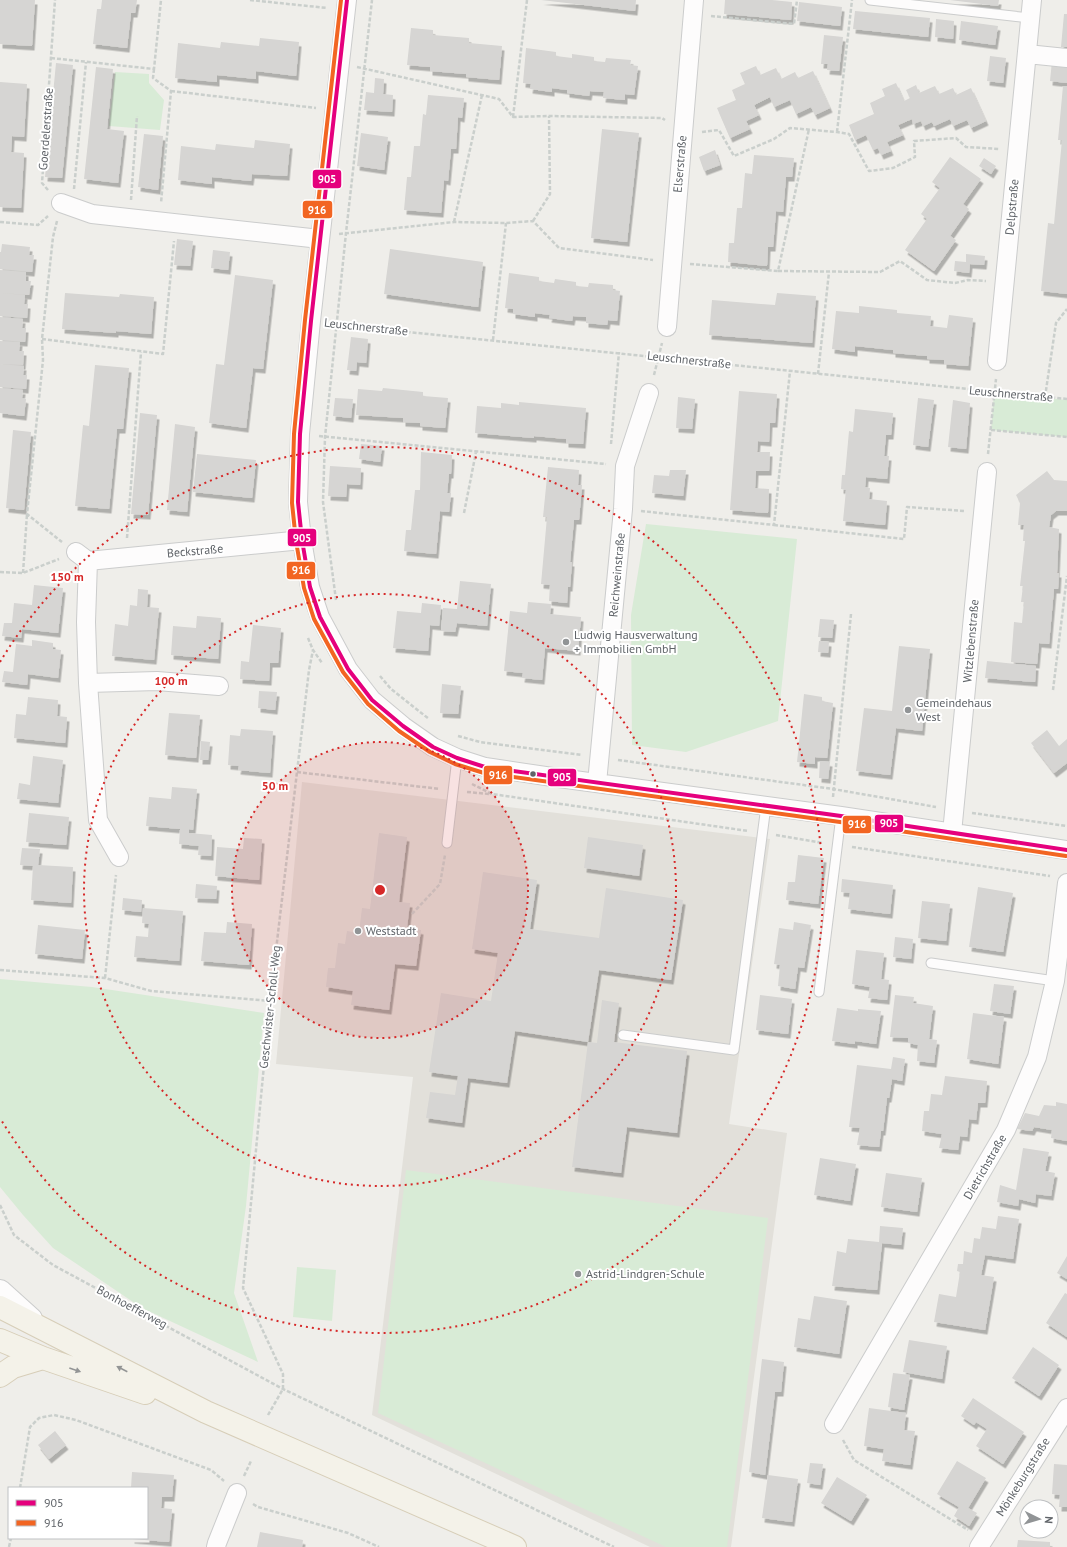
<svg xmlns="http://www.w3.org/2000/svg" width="1067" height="1547" font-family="'PT Sans',sans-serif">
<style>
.education{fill:#e2e0da}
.green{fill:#d8ebd6}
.building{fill:#d6d5d3;filter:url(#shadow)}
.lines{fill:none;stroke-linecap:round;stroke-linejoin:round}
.service-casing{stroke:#cbcccc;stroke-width:11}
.minor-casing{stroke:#cbcccc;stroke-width:20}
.tertiary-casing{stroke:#cbcccc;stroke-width:24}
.primary-casing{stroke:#d7ceb8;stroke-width:24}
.path{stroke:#cacfcc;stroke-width:2.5;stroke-dasharray:4 2;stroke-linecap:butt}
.service{stroke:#fdfcfc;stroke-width:9}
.minor{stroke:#fdfcfc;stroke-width:18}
.tertiary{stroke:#fdfcfc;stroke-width:22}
.primary{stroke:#f4f2e9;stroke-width:22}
.bus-1-casing{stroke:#fff;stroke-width:7}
.bus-2-casing{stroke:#fff;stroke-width:7}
.bus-1{stroke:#e5007d;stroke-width:4}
.bus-2{stroke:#f26522;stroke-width:4}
.oneway{fill:#939595}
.ring{fill:none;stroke:#d62828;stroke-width:2;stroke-dasharray:2 4}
.poi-dot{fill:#919496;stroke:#fff;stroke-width:1.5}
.bus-dot{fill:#5f6368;stroke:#fff;stroke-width:1.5}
.labels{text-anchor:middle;stroke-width:4;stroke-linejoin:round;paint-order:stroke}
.street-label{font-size:12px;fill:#5f6368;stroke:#fff}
.poi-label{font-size:12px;fill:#5f6368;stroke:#fff;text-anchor:start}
.centre{fill:#d62828;stroke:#fff;stroke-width:2}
.ring-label{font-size:12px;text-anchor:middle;font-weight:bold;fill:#d62828;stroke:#fff;stroke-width:4;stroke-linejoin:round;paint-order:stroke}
.line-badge{stroke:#fff;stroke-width:1.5}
.badge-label{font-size:11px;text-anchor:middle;font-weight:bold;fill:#fff}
</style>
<defs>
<filter id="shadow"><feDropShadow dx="2.5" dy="4.5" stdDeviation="0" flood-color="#0004"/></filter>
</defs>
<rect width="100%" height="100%" fill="#efeeea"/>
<path class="education" d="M302 782 770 839 729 1124 787 1133 731 1547H650L372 1415 413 1077 276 1064Z"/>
<path class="green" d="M115 72 149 74V83L164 100 160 130 109 126Z
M994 393 1067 400V437L991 430Z
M646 524 797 539 778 721 686 752 632 745 631 615Z
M0 979 92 987 264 1013 246 1206 234 1293 258 1362 142 1308 53 1248 23 1215 0 1187Z
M406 1170 768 1218 727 1547H666L378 1413Z
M297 1267 336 1270 332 1321 293 1317Z"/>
<path class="building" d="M0 0H35L32 46 0 44Z
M102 0H137L135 13H131L127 48 93 44 97 9H101Z
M541 0H636L635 11Z
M725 0H772L792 2 791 20 724 14Z
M950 0H999L998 6Z
M799 2 842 7 840 26 797 21Z
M855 11 930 18 928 37 853 29Z
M1064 14H1067V47H1061Z
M936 19 954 21 953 39 935 37Z
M961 21 998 26 995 45 959 40Z
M411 28 433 30V35L469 38V43L502 46 499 80 466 77V74L430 71V67L407 65Z
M824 35 843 37 839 71 827 70 828 64H821Z
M260 38 299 42 296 76 256 71V79L217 75V82L175 78 178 43 220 48 221 42 259 46Z
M526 48 556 52V56L572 58V54L594 57V61L605 62 606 58 631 60 630 65 638 66 634 95 625 94V100L603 98 604 92 590 91 589 96 567 93V90L552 88V92L530 89 531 84 523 83Z
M990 56 1006 58 1003 83 987 81Z
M1052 61 1067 63V83L1050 81Z
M56 63 73 65 62 178 45 177Z
M756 66 760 75 776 68 781 79 795 72 798 78 813 71 830 108 815 115 811 107 796 114 790 100 774 107 770 97 754 105 759 115 746 121 750 129 730 138 717 108 736 100 732 90 745 84 740 73Z
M96 67 113 69 107 129 124 131 118 183 84 179Z
M375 78 384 79 383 94 393 95 392 112 364 110 366 92 374 93Z
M0 82 27 84 24 137 12 136 11 152 24 153 21 208 0 207Z
M896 83 904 101 910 98 906 90 916 85 919 93 935 86 939 94 953 88 956 95 971 88 986 121 971 128 967 120 953 126 950 119 934 126 932 122 923 126 921 121 913 124 912 119 898 125 903 135 887 142 891 151 881 155 878 148 873 150 866 135 855 140 849 125 874 114 870 103 885 96 882 89Z
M1063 86H1067V294L1041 291 1048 223 1054 224 1062 140H1058Z
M428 95 464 98 462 118 458 117 456 149H451L448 181 444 180 441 213 404 210 407 177H411L414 146H420L423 114 426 115Z
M602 129 639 133 627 242 591 238Z
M361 133 388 137 384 170 357 166Z
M144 134 163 136 158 190 138 187Z
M255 140 290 144 287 176 252 174 251 181 212 177V184L178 180 181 146 215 150 216 144 254 148Z
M715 150 720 165 704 171 699 157Z
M754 155 794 158 792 177H786L783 212 776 211 773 247H768L767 266 728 262 729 243H734L737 208H742L745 173 752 174Z
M950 157 981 179 963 204 969 209 950 236 956 240 934 271 905 250 927 219 921 214 940 188 932 182Z
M984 158 996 166 991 174 979 166Z
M177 239 193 241 190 266 174 265Z
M2 244 30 247 29 255H34L32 272 0 269V252H1Z
M390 249 483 262 478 307 384 294Z
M213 250 230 252 228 270 211 268Z
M966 254 985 256 984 265 970 264 969 273 954 271 955 261 966 262Z
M0 270 26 272V281H31L29 295 0 293Z
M509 273 539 277V281L554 283 555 279 576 282V286L588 287 589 283 613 285V290L620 291 617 321 608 320 607 325 586 323V317L573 316 572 321 549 318 550 315 535 313V317L513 314V309L505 308Z
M235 275 273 280 263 369 253 368 246 428 209 423 216 364 224 365Z
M0 293 25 295 24 304H28L27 318 0 316Z
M65 293 119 297 120 294 154 297 151 334 116 331V333L62 329Z
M777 293 816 296 812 343 709 335 712 300 775 305Z
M859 306 897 310V313L931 316 930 326 947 328 949 315 973 318 968 366 944 364V360L927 359V356L893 353V350L855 346V352L832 349 836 311 859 313Z
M0 317 23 319 22 328H26L25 342 0 340Z
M351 337 368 339 366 363 357 362 356 371 347 370Z
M0 341 20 342 19 351H24L23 365 0 364Z
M0 364 24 366 23 375H27L26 389 0 387Z
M95 365 129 368 123 429H117L109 509 75 506 83 425 89 426Z
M0 388 23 390 22 398 26 399 24 416 0 413Z
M383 388 423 392V396L448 398 445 428 420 426V423L403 422V418L356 415 358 389 382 391Z
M739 391 777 394 775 423H770L769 442 758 441 757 452H770L769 471H756L755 488 769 489 768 513 730 510Z
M678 397 695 399 692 429 676 428Z
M335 398 353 399 351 418 333 416Z
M918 398 934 400 928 447 913 445Z
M953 400 970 403 966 449 948 447Z
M519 402 586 408 583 444 566 443V439L534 436V438L475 433 477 406 501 408V403L519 405Z
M855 409 893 413 891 435H886L884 456H889L887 479 866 477 865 487 870 488 869 499 887 501 885 525 843 521 846 490 841 489 842 475H845L849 431 853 432Z
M140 413 157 415 148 515 131 514Z
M175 424 195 427 187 512 167 510Z
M13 430 31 432 24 510 6 508Z
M361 444 382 446 380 462 359 459Z
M421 452 452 455 451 474H449L447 493H451L449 512 440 511 436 554 404 551 406 530H411L415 490H420Z
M197 454 256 460 252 498 193 492Z
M330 466 361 468 360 485 347 484 346 497 328 496Z
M548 467 579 470 578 485H582L579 520H574L570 562H572L570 587H568L567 603 549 601 550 585 541 584 547 517H543Z
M670 470H686L683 496 652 493 654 475 669 476Z
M1047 471 1054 480 1067 481V511H1056L1051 515 1049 527 1059 529 1057 573H1059L1058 589H1054L1049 644 1039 643 1037 664 1011 662 1014 622 1022 623 1024 602H1021L1023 586H1020L1025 541H1023L1024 525H1018L1020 503 1016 495Z
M460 581 491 584 487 626 457 623 455 632 441 631 443 608 457 609Z
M34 585 63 588 58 633 22 629 21 638 2 636 4 623H12L14 603 32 605Z
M138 589 148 590 147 607 159 608 154 660 112 656 115 624 128 626 130 605 137 606Z
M528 602 551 604 550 614 581 617 578 651 545 648 542 680 522 678 523 673 504 671 510 611 527 613Z
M422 603 441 605 439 626 430 625 428 651 393 648 397 611 421 613Z
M197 616 221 618 218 659 171 655 173 626 196 628Z
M820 619 834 620 832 638 818 637Z
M253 625 281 628 278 663H270L269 681 240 679 241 661 249 662Z
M32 640 53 643V649L61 650 58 678 28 674 27 685 2 682 4 671 13 672 16 644 32 646Z
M819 641 829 642 828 653 818 652Z
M899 646 930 649 922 731 896 728 890 775 856 771 864 708 892 711Z
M987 661 1036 666 1035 682 985 678Z
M442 684 461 686 458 714 440 713Z
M259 691 277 692 275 710 258 708Z
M804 694 822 697V701L833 703 827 758 815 757V764L797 762Z
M28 697 58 700 57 716 67 717 65 743 14 738 16 714 26 715Z
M169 713 200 715 196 758 165 755Z
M241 729 273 731 270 773 238 770 239 766 228 765 230 735 240 736Z
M1047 730 1059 746 1067 739V763L1054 773 1031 743Z
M201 741 210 742 208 760H200Z
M33 756 63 760 58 803 17 799 19 783 30 785Z
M820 761 830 762 828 779 819 778Z
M172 787 197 789 193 830 189 829V833L212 835 211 856 198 855 199 846 179 844 180 829 146 826 149 797 171 799Z
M29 813 69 817 66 845 26 842Z
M379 833 407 837 399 902 410 903 407 928 421 930 416 966 395 964 389 1010 351 1005 353 991 326 987 328 968H335L338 943 345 944 347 931 359 933 362 908 370 909Z
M588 837 643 845 639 876 584 868Z
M244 838 262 839 259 880 215 876 217 847 243 849Z
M22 848 40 849 38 865 73 867 71 903 31 900 33 866 20 865Z
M798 855 824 858 818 904 786 900 788 882H795Z
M483 872 537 880 530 929 599 938 606 888 683 900 671 980 599 970 588 1042 515 1031 507 1083 468 1078 462 1123 426 1118 430 1092 455 1095 458 1076 429 1072 441 993 491 1001 498 953 472 949Z
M842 879 893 885 890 914 848 909 850 893 841 892Z
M196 884 217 886 216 899 195 898Z
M978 887 1013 893 1003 952 969 947Z
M123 898 142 900 141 912 122 910Z
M922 901 950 904 946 941 918 938Z
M143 908 183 911 179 961 134 957 136 936 148 937 149 924 142 923Z
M227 922 252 924 249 965 201 961 204 932 226 933Z
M794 922 811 925 804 968 798 967 795 989 778 986 780 965 774 964 779 928 793 930Z
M38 925 85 930 82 959 35 954Z
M895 937 913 939 911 959 893 957Z
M856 950 884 953 881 979 889 980 887 1000 868 998 870 987 852 984Z
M994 984 1014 986 1010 1014 990 1011Z
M760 995 792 999 788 1034 756 1030Z
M895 995 914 997 913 1003 933 1006 929 1039 937 1040 934 1063 917 1061 918 1045 908 1043V1038L890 1037Z
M602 1000 619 1003 614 1042 687 1051 677 1133 627 1127 621 1173 572 1167 588 1042 597 1043Z
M837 1008 858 1011V1009L881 1011 876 1044 855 1041V1044L832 1041Z
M973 1013 1004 1017 998 1064 967 1059Z
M893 1057 905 1059 902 1081 892 1079 889 1098H887L883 1131H881L879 1147 857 1145 860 1128 849 1127 857 1065 891 1069Z
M945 1076 987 1081 985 1103H978L976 1120 969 1119 967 1137 960 1136 958 1150 939 1148 942 1134 922 1131 924 1111H929L931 1094 942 1095Z
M1056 1102 1067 1104V1141L1051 1138 1052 1130 1034 1127 1032 1131 1017 1129 1025 1113 1039 1116 1044 1105 1056 1106Z
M1023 1148 1049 1152 1045 1171 1055 1173 1051 1196 1036 1194 1035 1203 1019 1199 1018 1206 997 1202 1000 1185 1016 1190Z
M820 1158 856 1164 850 1201 814 1195Z
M886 1173 922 1178 917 1212 881 1207Z
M998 1216 1019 1219 1013 1259 985 1255 981 1275 994 1277 985 1330 934 1322 939 1294 956 1297 960 1272 957 1271 958 1264H963L964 1251 972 1253 974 1238 980 1239 982 1227 996 1229Z
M880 1226 903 1228 901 1245 882 1243 877 1290 832 1286 837 1251 846 1253 848 1239 879 1242Z
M1067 1256V1279L1057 1273Z
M1065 1293 1067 1294V1337L1046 1323Z
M814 1296 847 1301 839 1354 794 1347 798 1318 810 1320Z
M909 1340 947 1346 942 1379 903 1372Z
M1033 1347 1059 1365 1039 1396 1012 1378Z
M762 1359 784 1362 781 1392H775L765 1475 749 1472Z
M893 1373 910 1375 904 1410 888 1407Z
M973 1398 1024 1432 1003 1464 976 1446 987 1429 976 1422 974 1425 961 1416Z
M869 1408 906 1413 904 1430 915 1431 910 1465 882 1461 884 1449 864 1446Z
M55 1431 66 1445 49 1459 38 1445Z
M957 1461 986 1478 968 1508 977 1513 969 1526 954 1516 959 1507 937 1494Z
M810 1463 823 1464 820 1485 807 1483Z
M1054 1464 1067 1465V1507H1059L1060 1495 1052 1494Z
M132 1472 174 1475 172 1497H162L161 1508 172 1509 169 1542 132 1539V1538H147V1488H131Z
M768 1475 798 1479 792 1522 762 1518Z
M837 1477 867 1495 851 1521 821 1503Z
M260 1532 303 1540 302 1547H257Z
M1018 1540 1050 1542V1547H1017Z"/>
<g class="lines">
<defs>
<path id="service" d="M870 0 1030 18
M447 843 457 758
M931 963 1055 981
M819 992 841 816
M623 1035 734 1050 766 806"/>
<path id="minor" d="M347 0 311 321 300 434 298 502 302 540 310 587 320 617 348 669 372 700 403 726 433 747 457 758 485 767 559 778 841 816 1067 850
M1027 54 1067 58
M61 203 92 214 320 239
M667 327 694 0
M997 361 1032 0
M76 552 88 561 302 540
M88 561 86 622 88 683 98 820 119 857
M88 683 157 681 219 686
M597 783 623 509 625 466 649 393
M952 833 987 472
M834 1424 1006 1130 1037 1057 1055 981 1067 883
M216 1547 217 1543 237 1493
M979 1547 1067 1408"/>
<path id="tertiary" d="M0 1291 31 1319"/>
<path id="primary" d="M0 1307 206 1412 515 1547
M0 1340 43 1358 145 1393
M0 1376 13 1367 43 1358"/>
</defs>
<use href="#service" class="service-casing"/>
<use href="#minor" class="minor-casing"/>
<use href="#tertiary" class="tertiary-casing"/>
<use href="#primary" class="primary-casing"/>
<path class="path" d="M250 0 327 8
M711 16 794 24 797 0
M51 58 154 69 161 0
M357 67 499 99 513 117 549 116 662 118 665 120
M154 69 153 78 171 91 161 203
M171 91 316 108
M513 117 527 0
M702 132 719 130 734 156 774 139 790 128 837 132 849 134 869 171 893 168 915 157 914 141 956 138 966 147 999 149
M837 132 852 0
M74 189 86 62
M48 190 42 183 55 0
M131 200 137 116
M57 221 53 237 42 339 43 360 27 514 62 542
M533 221 550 194 549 116
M0 222 38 225 48 216
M454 222 482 95
M339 234 454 222 506 223 533 221 559 248 653 260
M690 264 778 271 809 129
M778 271 880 272 900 261 927 280 955 283 968 280 986 281
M329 324 1067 399
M42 339 163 354 174 241
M493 340 506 223
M818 374 829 272
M654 375 662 343
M1045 397 1056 323 1067 309
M991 430 1067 437
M319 436 606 464
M611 444 619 352
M988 454 996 379
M641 511 774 525 790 371
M464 513 476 452
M774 525 904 539 907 507 965 511
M127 538 141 352
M0 572 23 573 59 559
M23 573 27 514
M336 600 323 502 325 437 346 233 372 0
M308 638 313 650 322 663
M380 676 391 689 429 719
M1053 690 1067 576
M458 736 480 742 582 755
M618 760 833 789 936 807
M297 772 440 789
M472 784 492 794 748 831
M467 792 489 794
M833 797 851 614
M972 813 1067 826
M776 835 823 843
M852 847 1050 876
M412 914 440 884 445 855
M0 970 105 978 151 991 270 1001
M105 978 116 875
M0 1205 14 1235 53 1265 283 1389 614 1547
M283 1389V1374L243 1288 270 1001 309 670 313 650
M268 1415 283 1389
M843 1440 854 1460 968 1530
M244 1476 251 1461
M20 1488 30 1427 39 1418 54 1415 76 1420 211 1470 224 1481
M253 1504 258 1507 348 1533 379 1547
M9 1547 11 1538"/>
<use href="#service" class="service"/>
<use href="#minor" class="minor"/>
<use href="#tertiary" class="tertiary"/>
<use href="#primary" class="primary"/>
<defs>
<path id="bus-1" d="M347 0 311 321 300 434 298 502 302 540 310 587 320 617 348 669 372 700 403 726 433 747 457 758 485 767 841 816 1067 850"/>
<path id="bus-2" d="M341 0 305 320 294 434 292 503 296 541 304 588 314 619 343 672 368 704 399 731 430 752 455 764 484 773 840 822 1066 856"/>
</defs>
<use href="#bus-1" class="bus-1-casing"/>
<use href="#bus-2" class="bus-2-casing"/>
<use href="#bus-1" class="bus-1"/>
<use href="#bus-2" class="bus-2"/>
</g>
<defs><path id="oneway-solid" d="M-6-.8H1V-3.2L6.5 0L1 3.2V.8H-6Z"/></defs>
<g class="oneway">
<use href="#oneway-solid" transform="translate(122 1369) rotate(-153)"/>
<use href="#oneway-solid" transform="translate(75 1370) rotate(19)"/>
</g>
<circle cx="380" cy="890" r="148" fill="#d62828" fill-opacity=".12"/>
<g class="ring">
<circle cx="380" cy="890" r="148"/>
<circle cx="380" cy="890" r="296"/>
<path d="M0 662A443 443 0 1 1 0 1118"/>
</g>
<g class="poi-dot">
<circle cx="566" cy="642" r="4"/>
<circle cx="908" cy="710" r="4"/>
<circle cx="358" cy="931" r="4"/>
<circle cx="578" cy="1274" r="4"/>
</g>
<circle class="bus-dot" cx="533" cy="774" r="3.5"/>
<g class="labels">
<g class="street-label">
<text transform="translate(46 129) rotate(-86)" y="4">Goerdelerstraße</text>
<text transform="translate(680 164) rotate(-85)" y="4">Elserstraße</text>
<text transform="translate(1012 207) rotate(-85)" y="4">Delpstraße</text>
<text transform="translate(366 327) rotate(6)" y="4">Leuschnerstraße</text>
<text transform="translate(689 360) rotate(6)" y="4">Leuschnerstraße</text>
<text transform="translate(1011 394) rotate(5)" y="4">Leuschnerstraße</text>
<text transform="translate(195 551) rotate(-5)" y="4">Beckstraße</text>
<text transform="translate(617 575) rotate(-85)" y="4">Reichweinstraße</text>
<text transform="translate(971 641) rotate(-85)" y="4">Witzlebenstraße</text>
<text transform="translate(270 1007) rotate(-84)" y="4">Geschwister-Scholl-Weg</text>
<text transform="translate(985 1167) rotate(-60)" y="4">Dietrichstraße</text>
<text transform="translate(132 1307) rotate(28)" y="4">Bonhoefferweg</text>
<text transform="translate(1023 1477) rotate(-58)" y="4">Mönkeburgstraße</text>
</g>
<g class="poi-label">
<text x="574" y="639">Ludwig Hausverwaltung<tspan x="574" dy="14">+ Immobilien GmbH</tspan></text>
<text x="916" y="707">Gemeindehaus<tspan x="916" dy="14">West</tspan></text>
<text x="366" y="935">Weststadt</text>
<text x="586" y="1278">Astrid-Lindgren-Schule</text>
</g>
</g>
<circle cx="380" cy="890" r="6" class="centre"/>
<g class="ring-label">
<text x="67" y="581">150 m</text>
<text x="171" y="685">100 m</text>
<text x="275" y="790">50 m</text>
</g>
<g class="line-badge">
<rect x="312" y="169" width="30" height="20" rx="4" fill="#e5007d"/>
<rect x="302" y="200" width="31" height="19" rx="4" fill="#f26522"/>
<rect x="287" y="528" width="30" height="19" rx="4" fill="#e5007d"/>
<rect x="286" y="561" width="30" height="19" rx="4" fill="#f26522"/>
<rect x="483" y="765" width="30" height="20" rx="4" fill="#f26522"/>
<rect x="547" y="768" width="30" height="19" rx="4" fill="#e5007d"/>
<rect x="874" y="814" width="30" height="19" rx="4" fill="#e5007d"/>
<rect x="842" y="815" width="30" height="19" rx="4" fill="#f26522"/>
</g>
<g class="badge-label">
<text x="327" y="183">905</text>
<text x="317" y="214">916</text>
<text x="302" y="542">905</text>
<text x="301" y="574">916</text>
<text x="498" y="779">916</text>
<text x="562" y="781">905</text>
<text x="889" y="827">905</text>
<text x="857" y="828">916</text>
</g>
<rect x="8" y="1487" width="140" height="52" fill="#ffffff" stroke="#bfc1c3"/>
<rect x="16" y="1500" width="20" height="6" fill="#e5007d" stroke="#bfc1c3"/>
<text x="44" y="1507" font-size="12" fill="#5f6368">905</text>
<rect x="16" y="1520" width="20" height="6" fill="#f26522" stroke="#bfc1c3"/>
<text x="44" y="1527" font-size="12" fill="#5f6368">916</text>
<g transform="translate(1039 1519) rotate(95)"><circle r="19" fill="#ffffff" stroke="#bfc1c3"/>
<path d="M0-3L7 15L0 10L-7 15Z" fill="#919496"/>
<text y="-6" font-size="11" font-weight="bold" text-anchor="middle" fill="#5f6368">N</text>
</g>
</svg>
